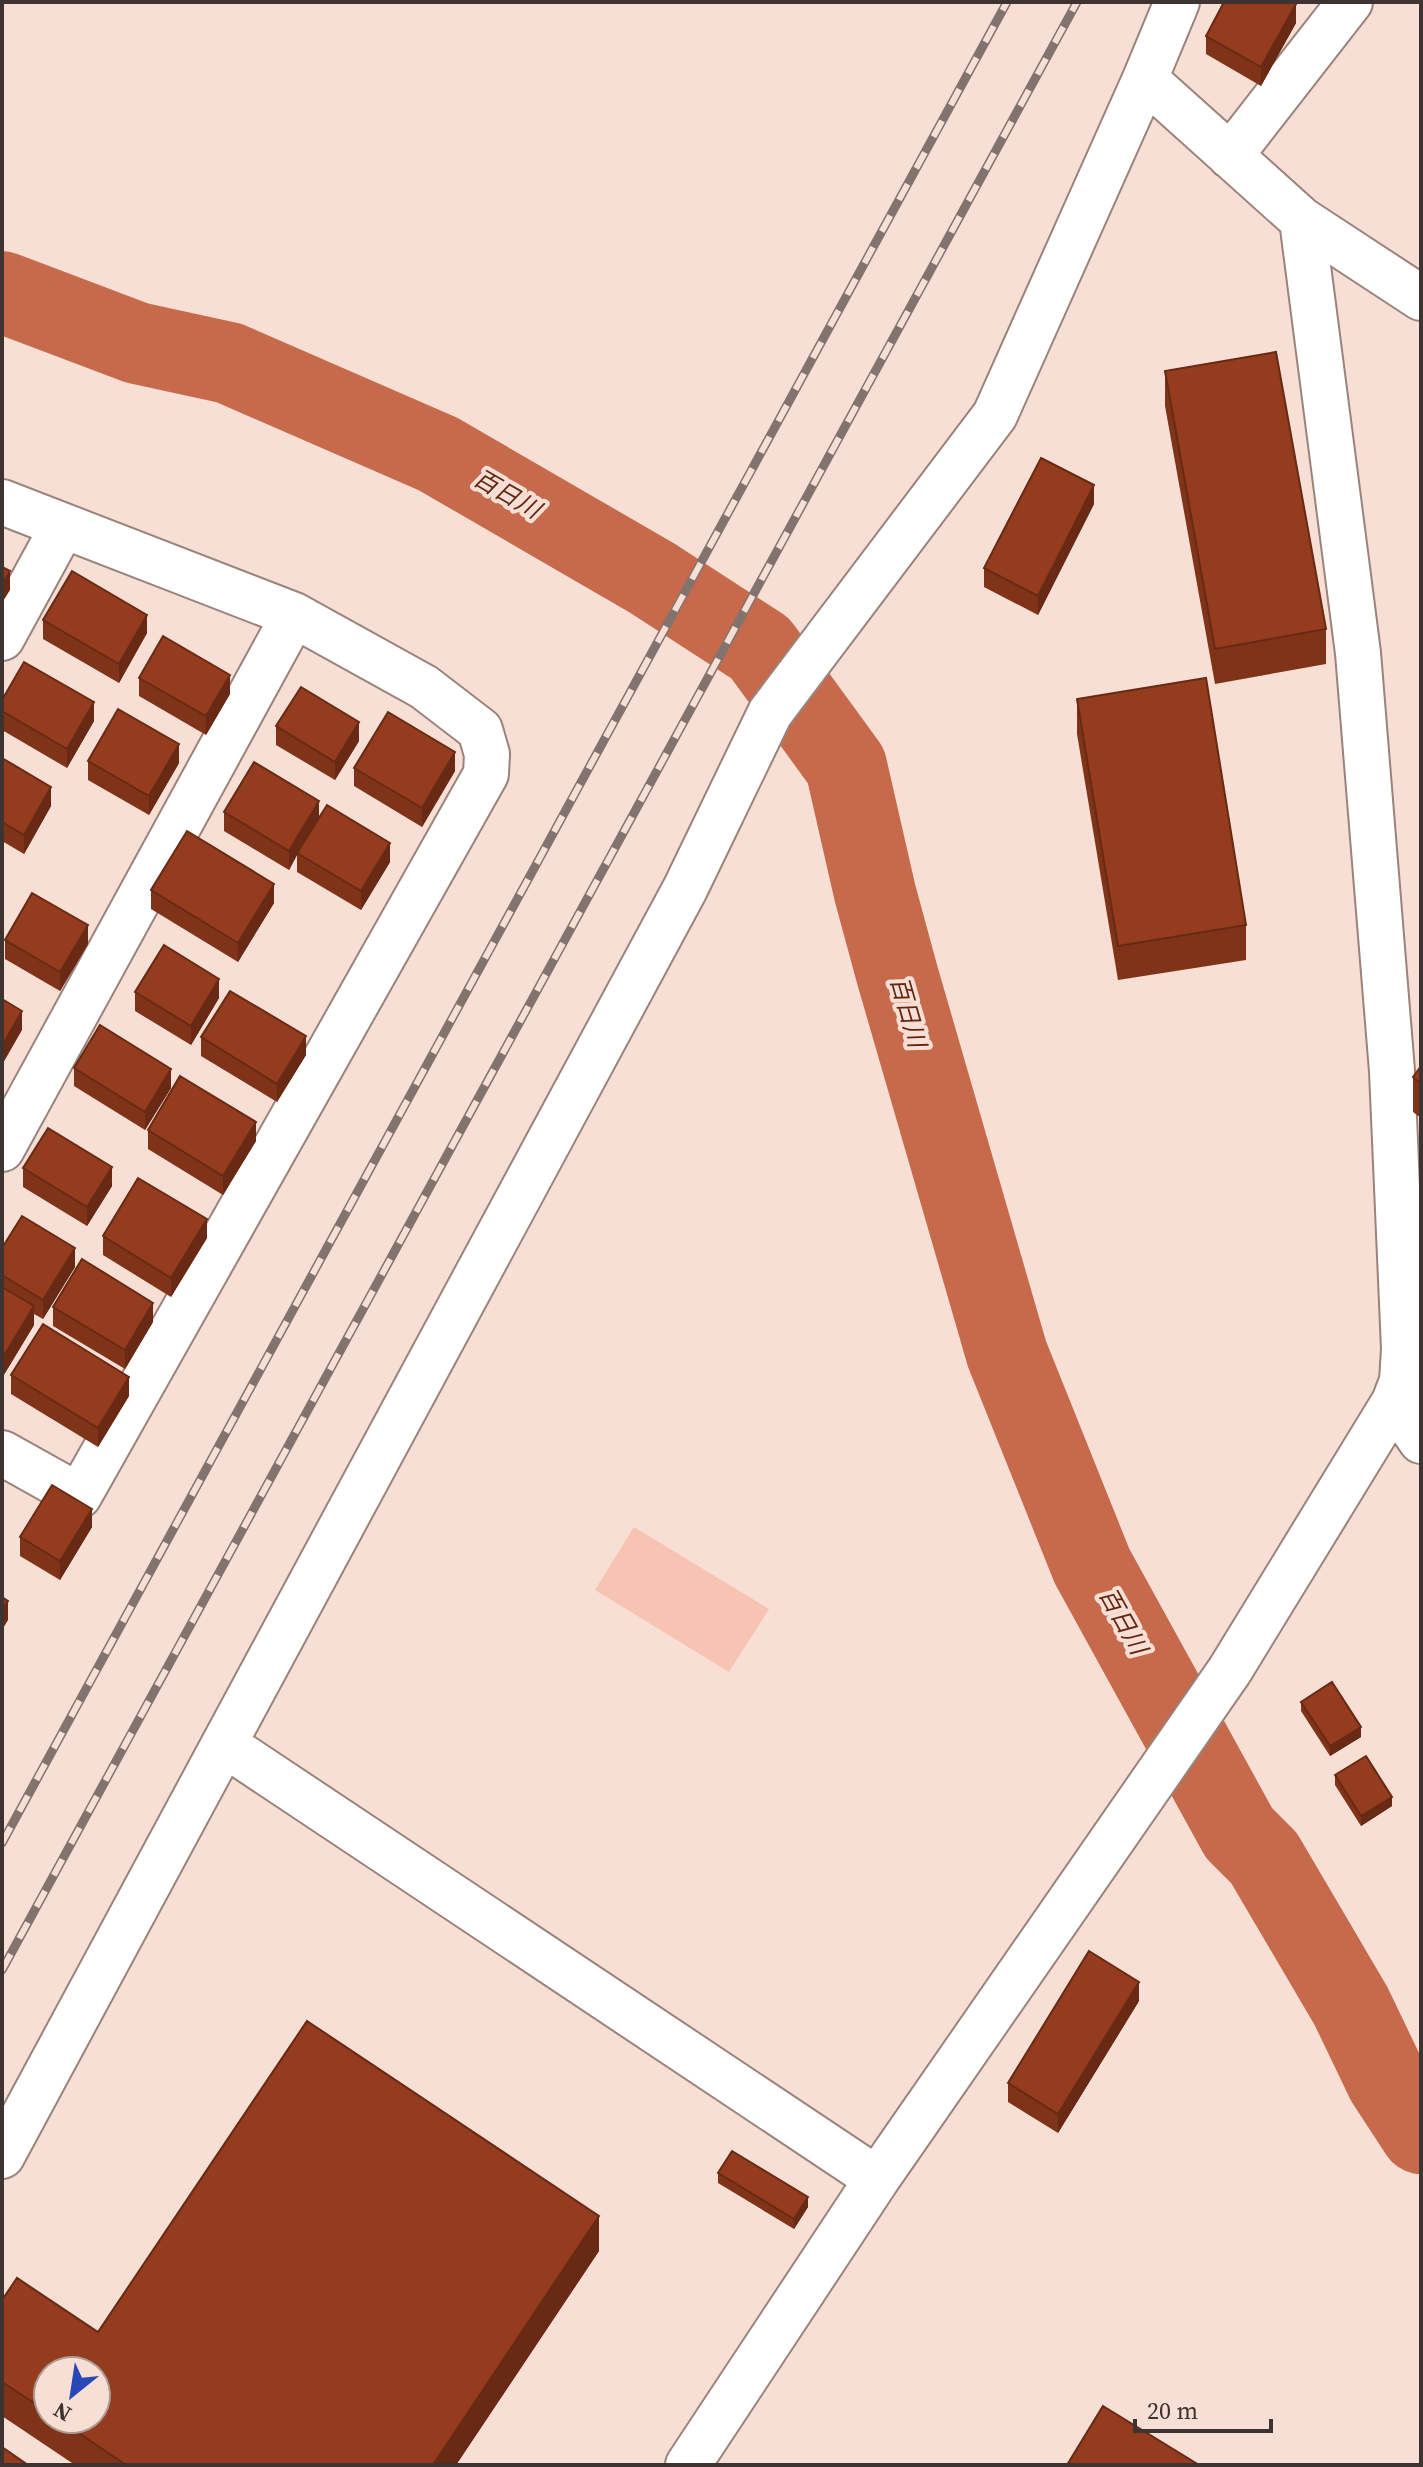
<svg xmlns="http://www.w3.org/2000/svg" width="1423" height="2467" font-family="'Source Serif 4','Noto Sans JP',serif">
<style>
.green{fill:#f7c3b2}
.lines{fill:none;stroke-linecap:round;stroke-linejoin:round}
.river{stroke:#c66a4b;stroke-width:82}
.minor-casing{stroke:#9a837b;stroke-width:48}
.minor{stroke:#fff;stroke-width:44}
.rail-casing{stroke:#83736e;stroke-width:9}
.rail{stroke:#f8dfd6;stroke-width:6;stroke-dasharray:18;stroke-linecap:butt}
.wall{fill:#7f3419;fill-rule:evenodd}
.shaded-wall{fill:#682a14}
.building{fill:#943c1d;stroke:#682a14;stroke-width:2}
.labels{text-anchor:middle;stroke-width:8;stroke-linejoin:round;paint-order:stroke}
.water-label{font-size:24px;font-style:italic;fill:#632711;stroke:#f8dfd6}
</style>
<rect width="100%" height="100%" fill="#f8dfd6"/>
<path class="green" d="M634 1527 769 1609 729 1672 595 1590Z"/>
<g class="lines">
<path class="river" d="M2 292 137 343 229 363 438 454 652 578 760 648 846 766 875 893 897 974 1007 1354 1092 1566 1239 1833 1264 1858 1351 2006 1387 2081 1421 2133"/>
<defs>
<path id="minor" d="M1177 2 1145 79 1302 220 1421 298
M1230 156 1350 2
M1302 220 1358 653 1392 1071 1404 1349 1402 1381 1394 1402 1421 1441
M2 502 294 615 424 687 480 730 487 754 486 774 79 1496 2 1453
M2 638 63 526
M2 1149 294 615
M2 2156 224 1744
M877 2179 224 1744 685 889 770 713 995 415 1145 79
M688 2465 877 2179 1230 1670 1394 1402"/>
</defs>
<use href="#minor" class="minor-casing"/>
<use href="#minor" class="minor"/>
<defs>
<path id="rail" d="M2 1843 1007 2
M2 1970 1077 2"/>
</defs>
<use href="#rail" class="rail-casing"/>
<use href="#rail" class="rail"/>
</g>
<path class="wall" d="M1296 23 1261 86 1206 54V36Z
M1165 371 1326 629V664L1215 684 1165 406Z
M1094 504 1038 615 984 587V568Z
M43 620 147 633 119 683 43 639Z
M139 678 230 694 206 735 139 696Z
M1077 699 1246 925V960L1118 980 1077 734Z
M2 700 94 721 67 768 2 730Z
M276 726 359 741 335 780 276 745Z
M2 758 51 806 24 854 2 841Z
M88 761 179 763 149 815 88 780Z
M354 768 455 771 422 827 354 786Z
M224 812 319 818 390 862 361 910 297 872V855L289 870 224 831Z
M151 890 274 903 238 962 151 909Z
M5 940 88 944 60 991 5 959Z
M135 992 219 998 191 1045 135 1011Z
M201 1037 306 1055 277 1102 201 1056Z
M1421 1066V1118L1413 1112V1077Z
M74 1068 171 1088 145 1130 74 1086Z
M148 1130 256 1141 223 1195 148 1149Z
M23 1168 112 1186 87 1226 23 1187Z
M103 1236 207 1238 171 1297 103 1255Z
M2 1248 75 1267 43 1319 34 1314V1325L2 1378Z
M53 1307 153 1322 125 1369 53 1326Z
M11 1375 129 1396 98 1447 11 1394Z
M92 1527 60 1580 20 1556V1537Z
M1301 1702 1361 1737 1330 1756 1301 1711Z
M1335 1775 1392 1806 1361 1826 1335 1785Z
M1139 2001 1058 2133 1008 2102V2083Z
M718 2173 808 2207 794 2229 718 2183Z
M599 2251 456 2465H75L2 2416V2300L98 2332ZM48 2371 96 2419H48Z"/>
<path class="shaded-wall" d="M1296 4V23L1261 86V67Z
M1094 485V504L1038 615V596Z
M10 571V590L2 603V585Z
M147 615V633L119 683V664Z
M230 675V694L206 735V716Z
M94 702V721L67 768V749Z
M359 722V741L335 780V762Z
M179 744V763L149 815V796Z
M455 752V771L422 827V808Z
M51 787V806L24 854V835Z
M319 801V820L297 853V855L289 870V851Z
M390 843V862L361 910V891Z
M274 884V903L238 962V943Z
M3 887V906L2 908V889Z
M88 925V944L60 991V972Z
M219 979V998L191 1045V1026Z
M22 1011V1030L2 1065V1046Z
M306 1036V1055L277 1102V1084Z
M171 1069V1088L145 1130V1112Z
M256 1122V1141L223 1195V1176Z
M112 1167V1186L87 1226V1207Z
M207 1219V1238L171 1297V1278Z
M75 1248V1267L43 1319V1300Z
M153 1303V1322L125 1369V1350Z
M34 1306V1325L2 1378V1359Z
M129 1377V1396L98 1447V1428Z
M92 1509V1527L60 1580V1561Z
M8 1601V1620L2 1630V1611Z
M1361 1727V1737L1330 1756V1746Z
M1392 1797V1806L1361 1826V1816Z
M1139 1982V2001L1058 2133V2114Z
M808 2197V2207L794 2229V2219Z
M599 2216V2251L456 2465H433Z"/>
<path class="building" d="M1224 2H1293L1296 4 1261 67 1206 36Z
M1276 352 1326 629 1215 649 1165 371Z
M1041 458 1094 485 1038 596 984 568Z
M2 567 10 571 2 585Z
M72 571 147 615 119 664 43 620Z
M163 636 230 675 206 716 139 678Z
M24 662 94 702 67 749 2 711V700Z
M1206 678 1246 925 1118 946 1077 699Z
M301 687 359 722 335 762 276 726Z
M118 709 179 744 149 796 88 761Z
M388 712 455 752 422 808 354 768Z
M2 758 51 787 24 835 2 822Z
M254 762 319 801 289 851 224 812Z
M327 805 390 843 361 891 297 853Z
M187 831 274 884 238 943 151 890Z
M32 893 88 925 60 972 5 940Z
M164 945 219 979 191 1026 135 992Z
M230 991 306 1036 277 1084 201 1037Z
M2 999 22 1011 2 1046Z
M100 1025 171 1069 145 1112 74 1068Z
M1421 1066V1084L1413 1077Z
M180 1076 256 1122 223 1176 148 1130Z
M48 1128 112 1167 87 1207 23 1168Z
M138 1178 207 1219 171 1278 103 1236Z
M22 1216 75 1248 43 1300 2 1275V1248Z
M82 1259 153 1303 125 1350 53 1307Z
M2 1287 34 1306 2 1359Z
M43 1324 129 1377 98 1428 11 1375Z
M52 1485 92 1509 60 1561 20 1537Z
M2 1597 8 1601 2 1611Z
M1332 1682 1361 1727 1330 1746 1301 1702Z
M1366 1756 1392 1797 1361 1816 1335 1775Z
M1089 1951 1139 1982 1058 2114 1008 2083Z
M307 2021 599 2216 433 2465H126L58 2419H96V2371H48V2412L2 2382V2300L17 2278 98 2332Z
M732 2151 808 2197 794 2219 718 2173Z
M1103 2406 1199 2465H1067Z
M2 2447 28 2465H2Z"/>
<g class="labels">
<g class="water-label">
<text transform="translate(507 494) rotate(30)" y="8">百日川</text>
<text transform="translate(908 1012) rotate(74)" y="8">百日川</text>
<text transform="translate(1123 1621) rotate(61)" y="8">百日川</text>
</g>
</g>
<rect width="1423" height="2467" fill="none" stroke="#3d3330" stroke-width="8"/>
<g transform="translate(72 2395) rotate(210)"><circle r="38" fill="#f8dfd6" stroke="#ad9a94" stroke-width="2"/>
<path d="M0-6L14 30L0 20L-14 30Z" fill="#2948b8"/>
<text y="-12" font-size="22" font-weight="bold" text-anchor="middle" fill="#3d3330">N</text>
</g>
<path d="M1135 2419v12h136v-12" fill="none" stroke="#3d3330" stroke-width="4"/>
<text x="1147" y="2419" font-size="24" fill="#3d3330" stroke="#f8dfd6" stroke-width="6" paint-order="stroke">20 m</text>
</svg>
